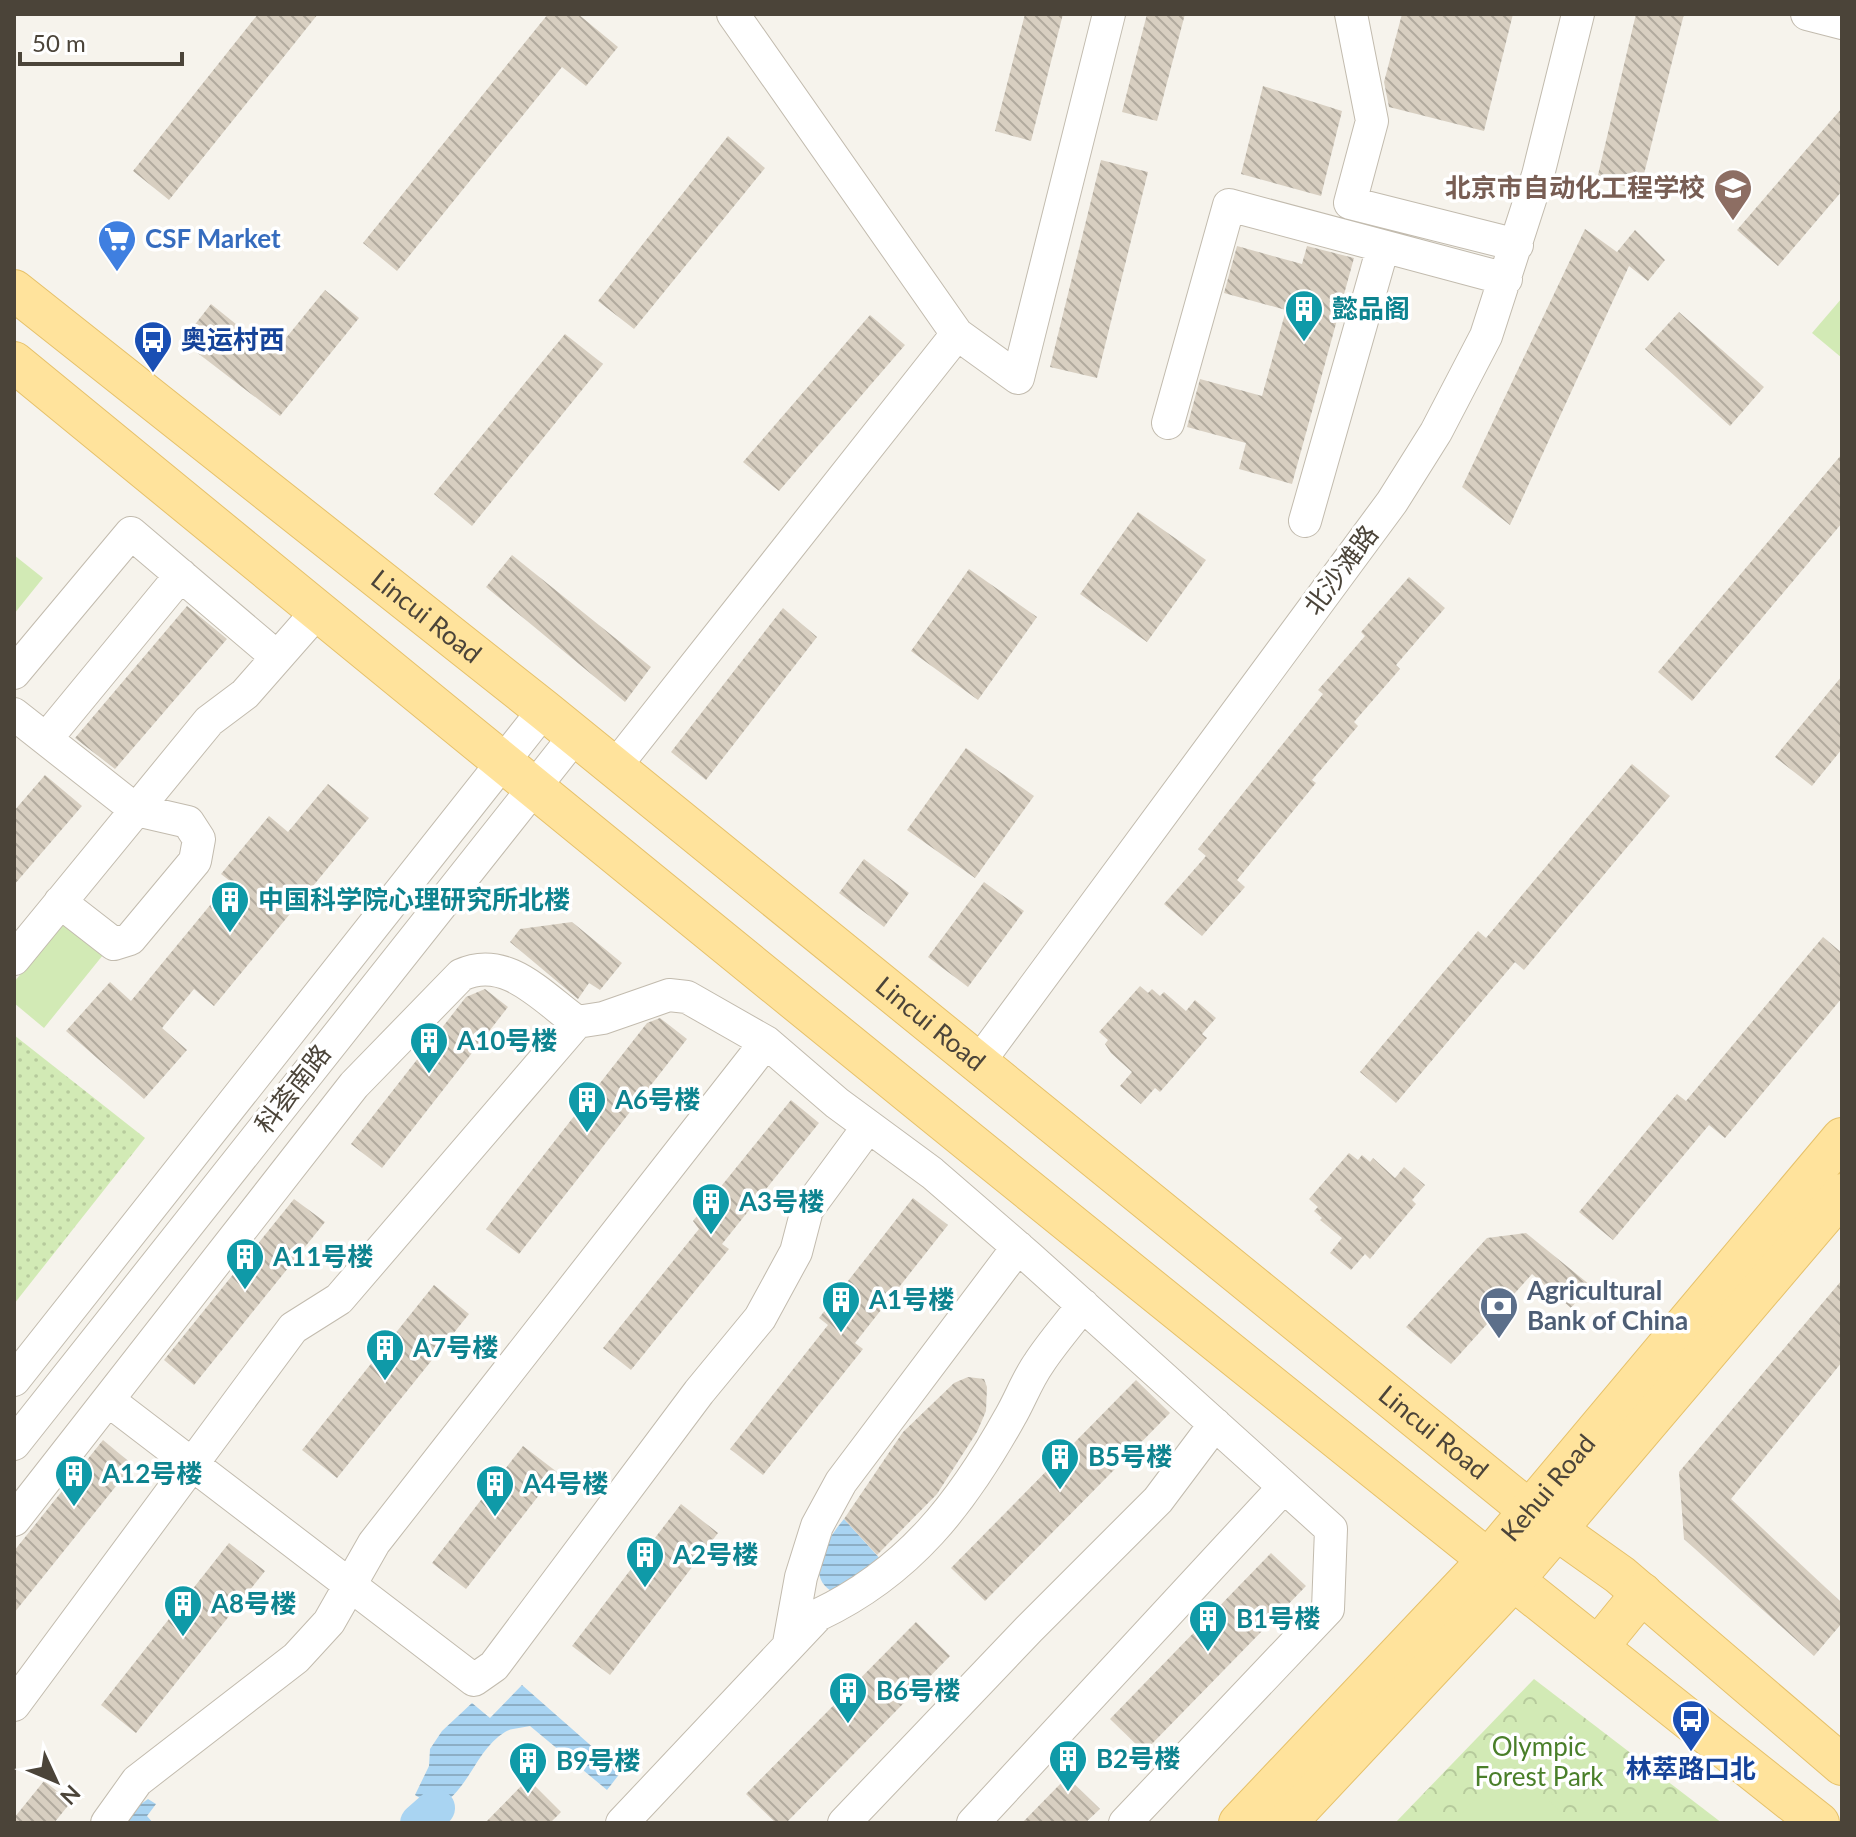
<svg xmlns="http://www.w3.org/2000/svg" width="1856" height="1837" font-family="Lato,'Noto Sans SC',sans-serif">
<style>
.grass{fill:url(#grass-dots)}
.forest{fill:url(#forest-crowns)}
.pitch{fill:#d2eab5}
.water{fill:url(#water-rules)}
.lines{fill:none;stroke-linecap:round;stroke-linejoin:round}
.river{stroke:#a9d4f2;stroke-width:38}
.building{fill:url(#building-back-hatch)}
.minor-casing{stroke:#c2bbae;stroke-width:34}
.major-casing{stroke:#e6c16a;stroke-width:42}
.minor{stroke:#fff;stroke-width:32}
.major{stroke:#ffe39c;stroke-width:40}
.labels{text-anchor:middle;stroke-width:7;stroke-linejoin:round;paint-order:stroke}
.education-label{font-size:26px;font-weight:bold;fill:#785e54;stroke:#fff;text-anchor:end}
.shop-label{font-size:26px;font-weight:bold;fill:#366cbe;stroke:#fff;text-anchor:start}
.culture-label{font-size:26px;font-weight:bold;fill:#0d838f;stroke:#fff;text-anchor:start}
.transit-label{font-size:26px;font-weight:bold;fill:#164399;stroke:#fff;text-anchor:start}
.street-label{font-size:26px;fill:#4b4439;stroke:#fff}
.service-label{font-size:26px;font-weight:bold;fill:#4e5e75;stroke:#fff;text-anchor:start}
.park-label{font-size:26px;fill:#4a7f2a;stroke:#fff}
</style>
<defs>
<pattern id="grass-dots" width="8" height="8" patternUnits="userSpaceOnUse" patternTransform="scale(2)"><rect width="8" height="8" fill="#d2eab5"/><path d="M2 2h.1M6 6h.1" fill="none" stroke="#b6ca9c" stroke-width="1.8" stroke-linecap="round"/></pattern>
<pattern id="forest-crowns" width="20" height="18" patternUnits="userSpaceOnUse" patternTransform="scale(2)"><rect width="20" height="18" fill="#d2eab5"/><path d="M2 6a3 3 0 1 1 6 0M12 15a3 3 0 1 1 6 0" fill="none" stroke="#b6ca9c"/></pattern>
<pattern id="water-rules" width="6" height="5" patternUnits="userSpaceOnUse" patternTransform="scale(2)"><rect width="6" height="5" fill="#a9d4f2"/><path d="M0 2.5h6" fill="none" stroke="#8caec5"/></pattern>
<pattern id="building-back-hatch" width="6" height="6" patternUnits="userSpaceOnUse" patternTransform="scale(2)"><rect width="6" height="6" fill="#d8cfc1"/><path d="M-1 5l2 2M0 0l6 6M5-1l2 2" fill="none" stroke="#b1aa9e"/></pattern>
</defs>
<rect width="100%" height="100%" fill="#f6f3ec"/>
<path class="grass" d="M14 1035 145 1138 14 1304Z"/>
<path class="forest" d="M1534 1679 1722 1823H1395Z"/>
<path class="pitch" d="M1842 298V358L1812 333Z
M14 555 43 578 14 614Z
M63 923 103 955 44 1028 14 1003V982Z
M1510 1763 1572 1823H1452Z"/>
<path class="water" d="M844 1519 883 1562 835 1593C801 1577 829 1537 844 1519Z
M522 1685 621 1772 607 1790 530 1726C522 1728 511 1728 505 1732 475 1750 469 1792 436 1808L415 1795 429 1766 430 1749 442 1731 472 1703 490 1718Z
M148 1799 156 1804 147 1816 153 1823H126L134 1809Z"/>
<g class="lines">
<path class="river" d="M419 1823 436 1808"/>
</g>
<path class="building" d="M258 14H318L169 200 133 171Z
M548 14H578L618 47 586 86 562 67 397 271 363 243Z
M1025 14H1063L1031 141 995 131Z
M1147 14H1185L1157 121 1122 112Z
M1402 14H1513L1484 131 1389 107 1384 82Z
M1636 14H1684L1640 190 1597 179Z
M1263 86 1342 111 1321 196 1241 174Z
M1842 108V191L1778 266 1737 230Z
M728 136 765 168 634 329 598 301Z
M1101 160 1148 172 1097 378 1050 367Z
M1585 229 1617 252 1635 230 1665 260 1648 281 1629 266 1510 525 1462 487Z
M1237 246 1302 264 1307 246 1354 258 1292 484 1239 469 1246 443 1187 427 1200 379 1262 396 1286 310 1224 293Z
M325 290 359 318 280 416 182 341 211 304 273 354Z
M1679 312 1764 387 1730 426 1645 349Z
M870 315 905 345 779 491 743 462Z
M565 334 603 364 472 526 434 494Z
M1842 454V523L1692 701 1658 672Z
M1138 512 1206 560 1147 642 1080 594Z
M512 555 651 667 625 702 486 587Z
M969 569 1037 617 978 700 911 651Z
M1409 577 1445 608 1396 665 1400 669 1354 722 1358 726 1312 780 1316 783 1237 880 1245 887 1202 936 1164 904 1206 856 1198 849 1323 694 1318 690 1365 636 1361 632Z
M187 606 227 639 115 769 75 738Z
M783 608 817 637 706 780 671 752Z
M1842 676V749L1812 786 1775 757Z
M966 748 1034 796 975 878 907 830Z
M1632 764 1670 796 1524 970 1515 962 1396 1103 1360 1072 1478 931 1486 938Z
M45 775 82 806 14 885V811Z
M328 784 369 818 214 1006 194 989 162 1028 187 1050 144 1099 66 1031 110 982 131 1001 230 881 221 874 269 816 288 832Z
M864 859 909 893 884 927 839 893Z
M984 882 1024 911 968 987 928 957Z
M572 922 622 963 600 990 589 983 578 999 510 942 520 929Z
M1823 937 1842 953V998L1725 1138 1709 1125 1613 1240 1579 1212 1677 1094 1686 1101Z
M1140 986 1148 993 1152 989 1160 996 1164 992 1186 1011 1195 1000 1216 1018 1202 1034 1207 1038 1175 1075 1160 1092 1155 1088 1141 1104 1120 1086 1132 1072 1111 1053 1105 1044 1108 1040 1099 1032Z
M485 989 508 1007 382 1168 351 1144 466 997Z
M660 1018 687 1039 519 1254 486 1229 647 1023Z
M791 1100 819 1123 722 1244 729 1249 631 1370 603 1348 699 1229 693 1221Z
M1349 1153 1358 1160 1362 1155 1370 1162 1373 1158 1395 1178 1404 1167 1425 1185 1412 1200 1416 1204 1384 1242 1370 1259 1365 1254 1351 1270 1330 1253 1342 1238 1320 1220 1322 1218 1314 1211 1318 1207 1309 1199Z
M913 1198 948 1225 855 1343 863 1349 763 1475 730 1449 828 1325 819 1318Z
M294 1199 325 1222 194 1385 164 1360Z
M1526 1233 1590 1285 1571 1308 1532 1274 1451 1364 1406 1327 1487 1238Z
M1842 1280V1362L1731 1499 1842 1603V1623L1814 1656 1684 1539 1679 1472Z
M434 1285 469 1314 337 1478 302 1450Z
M968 1377 984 1379 987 1387 986 1411 977 1432 937 1494 877 1555 844 1519 903 1432 954 1383Z
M1136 1380 1170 1413 985 1601 951 1568Z
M103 1440 133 1465 14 1613V1551Z
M523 1446 557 1472 466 1589 432 1563Z
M681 1504 718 1533 610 1675 572 1646Z
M229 1543 265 1571 136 1733 101 1705Z
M1271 1553 1306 1586 1144 1752 1110 1719Z
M916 1622 950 1656 786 1823H776L746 1794Z
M1067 1777 1100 1809 1085 1823H1022Z
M528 1779 561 1812 550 1823H485Z
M44 1781 71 1802 54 1823H14V1818Z"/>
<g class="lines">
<defs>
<path id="minor" d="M733 14 957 334 1018 378 1109 14
M1351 14 1372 121 1350 203 1517 245
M1807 14 1842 23
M1168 423 1229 205 1506 279
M1305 521 1383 247
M14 673 131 533 277 657
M14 714 136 810 188 822 199 839 195 861 130 939 114 944 60 902
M46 739 181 575
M614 768 957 334
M14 959 209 721 245 694 317 612
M979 1062 1392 502 1436 432 1486 336 1538 175 1578 14
M14 1380 544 710
M108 1400 474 1680 494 1666 699 1392 760 1318 796 1252 807 1210 868 1127
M14 1444 575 736
M14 1520 354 1085 461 975C506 954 542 997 577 1022L603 1018 669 995 687 997 766 1042 837 1103 932 1173 1028 1256 1331 1529 1328 1609 1125 1823
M789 1643 801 1577 817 1526 841 1482 1018 1247
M14 1705 293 1328 339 1299 577 1022
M107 1823 137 1781 296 1658 329 1622 374 1543 766 1042
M622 1823 818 1615C909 1572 962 1503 1010 1417 1020 1400 1027 1380 1039 1363 1052 1343 1069 1324 1083 1305
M844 1823 1029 1629 1158 1500 1215 1424
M973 1823 1284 1487"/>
<g id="major">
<path id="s1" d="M14 290 544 710 1530 1511 1620 1575 1842 1765"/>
<path d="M14 362C613 853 1212 1343 1819 1823"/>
<path d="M1598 1647 1642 1593"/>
<path id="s2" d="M1239 1823 1487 1561 1842 1138"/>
<path d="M1286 1823 1513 1581 1842 1194"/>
</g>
</defs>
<use href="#minor" class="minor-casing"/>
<use href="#major" class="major-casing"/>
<use href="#minor" class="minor"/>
<use href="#major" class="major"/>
</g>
<defs>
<symbol id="school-pin" viewBox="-11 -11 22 30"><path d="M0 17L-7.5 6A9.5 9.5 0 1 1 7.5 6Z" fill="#8d6e63" stroke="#fff"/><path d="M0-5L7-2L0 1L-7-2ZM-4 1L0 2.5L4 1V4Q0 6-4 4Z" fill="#fff"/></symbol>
<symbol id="supermarket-pin" viewBox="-11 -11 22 30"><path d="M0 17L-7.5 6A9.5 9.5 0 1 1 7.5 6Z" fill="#3f7fe0" stroke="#fff"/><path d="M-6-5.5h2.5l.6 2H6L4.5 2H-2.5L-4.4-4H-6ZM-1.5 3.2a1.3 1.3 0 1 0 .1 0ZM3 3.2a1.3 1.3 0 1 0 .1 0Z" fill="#fff"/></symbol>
<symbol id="building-pin" viewBox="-11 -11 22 30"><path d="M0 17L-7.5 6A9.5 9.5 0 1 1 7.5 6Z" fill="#0f9aa8" stroke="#fff"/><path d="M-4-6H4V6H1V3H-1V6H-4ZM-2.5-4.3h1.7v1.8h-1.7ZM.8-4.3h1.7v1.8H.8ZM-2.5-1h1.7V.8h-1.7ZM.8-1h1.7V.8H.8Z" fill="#fff"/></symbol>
<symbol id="bus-pin" viewBox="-11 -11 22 30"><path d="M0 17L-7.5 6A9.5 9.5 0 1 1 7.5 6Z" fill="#1a4fb4" stroke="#fff"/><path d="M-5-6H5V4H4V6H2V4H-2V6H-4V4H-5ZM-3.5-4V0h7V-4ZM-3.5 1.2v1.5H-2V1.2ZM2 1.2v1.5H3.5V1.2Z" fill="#fff"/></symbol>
<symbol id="bank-pin" viewBox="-11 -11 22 30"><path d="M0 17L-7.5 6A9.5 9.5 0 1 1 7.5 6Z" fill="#5c6f8a" stroke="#fff"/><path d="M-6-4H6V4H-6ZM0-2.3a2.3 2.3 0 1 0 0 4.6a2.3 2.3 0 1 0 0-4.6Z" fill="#fff"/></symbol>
</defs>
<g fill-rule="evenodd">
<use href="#school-pin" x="1711" y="166" width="44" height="60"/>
<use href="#supermarket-pin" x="95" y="217" width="44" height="60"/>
<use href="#building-pin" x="1282" y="287" width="44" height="60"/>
<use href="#bus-pin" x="131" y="318" width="44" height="60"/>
<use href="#building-pin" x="208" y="878" width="44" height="60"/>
<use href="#building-pin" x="407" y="1019" width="44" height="60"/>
<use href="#building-pin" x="565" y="1078" width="44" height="60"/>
<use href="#building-pin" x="689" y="1180" width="44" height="60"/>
<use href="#building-pin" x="223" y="1235" width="44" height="60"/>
<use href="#building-pin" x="819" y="1278" width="44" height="60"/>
<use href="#bank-pin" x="1477" y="1284" width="44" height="60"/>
<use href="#building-pin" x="363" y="1326" width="44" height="60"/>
<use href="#building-pin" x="1038" y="1435" width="44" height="60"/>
<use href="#building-pin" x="52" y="1452" width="44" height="60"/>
<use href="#building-pin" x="473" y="1462" width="44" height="60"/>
<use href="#building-pin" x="623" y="1533" width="44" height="60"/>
<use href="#building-pin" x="161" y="1582" width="44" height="60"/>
<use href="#building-pin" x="1186" y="1597" width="44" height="60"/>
<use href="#building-pin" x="826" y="1669" width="44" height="60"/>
<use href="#bus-pin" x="1669" y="1697" width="44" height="60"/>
<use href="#building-pin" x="1046" y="1737" width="44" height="60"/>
<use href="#building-pin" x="506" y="1739" width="44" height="60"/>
</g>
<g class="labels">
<g class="education-label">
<text x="1705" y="197">北京市自动化工程学校</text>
</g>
<g class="shop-label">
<text x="145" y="248">CSF Market</text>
</g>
<g class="culture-label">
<text x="1332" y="318">懿品阁</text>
<text x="258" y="909">中国科学院心理研究所北楼</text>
<text x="457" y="1050">A10号楼</text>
<text x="615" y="1109">A6号楼</text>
<text x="739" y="1211">A3号楼</text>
<text x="273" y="1266">A11号楼</text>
<text x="869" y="1309">A1号楼</text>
<text x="413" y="1357">A7号楼</text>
<text x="1088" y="1466">B5号楼</text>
<text x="102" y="1483">A12号楼</text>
<text x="523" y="1493">A4号楼</text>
<text x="673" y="1564">A2号楼</text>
<text x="211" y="1613">A8号楼</text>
<text x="1236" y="1628">B1号楼</text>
<text x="876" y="1700">B6号楼</text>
<text x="1096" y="1768">B2号楼</text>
<text x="556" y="1770">B9号楼</text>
</g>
<g class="transit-label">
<text x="181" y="349">奥运村西</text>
<text x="1691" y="1778" text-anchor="middle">林萃路口北</text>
</g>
<g class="street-label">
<text transform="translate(1341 570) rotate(-53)" y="9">北沙滩路</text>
<text dy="9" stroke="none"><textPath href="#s1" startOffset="526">Lincui Road</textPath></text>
<text dy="9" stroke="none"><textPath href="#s1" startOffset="1174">Lincui Road</textPath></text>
<text transform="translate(293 1089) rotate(-52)" y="9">科荟南路</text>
<text dy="9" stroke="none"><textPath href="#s1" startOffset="1822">Lincui Road</textPath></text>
<text dy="9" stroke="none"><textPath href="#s2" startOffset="456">Kehui Road</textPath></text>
</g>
<g class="service-label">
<text x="1527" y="1300">Agricultural<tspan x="1527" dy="30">Bank of China</tspan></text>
</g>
<g class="park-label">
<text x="1539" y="1756">Olympic<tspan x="1539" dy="30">Forest Park</tspan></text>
</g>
</g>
<rect width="1856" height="1837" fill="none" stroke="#4b4439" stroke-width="32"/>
<g transform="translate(56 1781) rotate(134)" stroke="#ffffff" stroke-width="6" paint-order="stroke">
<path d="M0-6L14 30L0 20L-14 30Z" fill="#4b4439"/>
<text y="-12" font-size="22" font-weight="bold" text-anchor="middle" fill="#4b4439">N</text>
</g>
<path d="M20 52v12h162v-12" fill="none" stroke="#4b4439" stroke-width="4"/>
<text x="32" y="52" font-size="24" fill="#4b4439" stroke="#ffffff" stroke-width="6" paint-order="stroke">50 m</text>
</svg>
